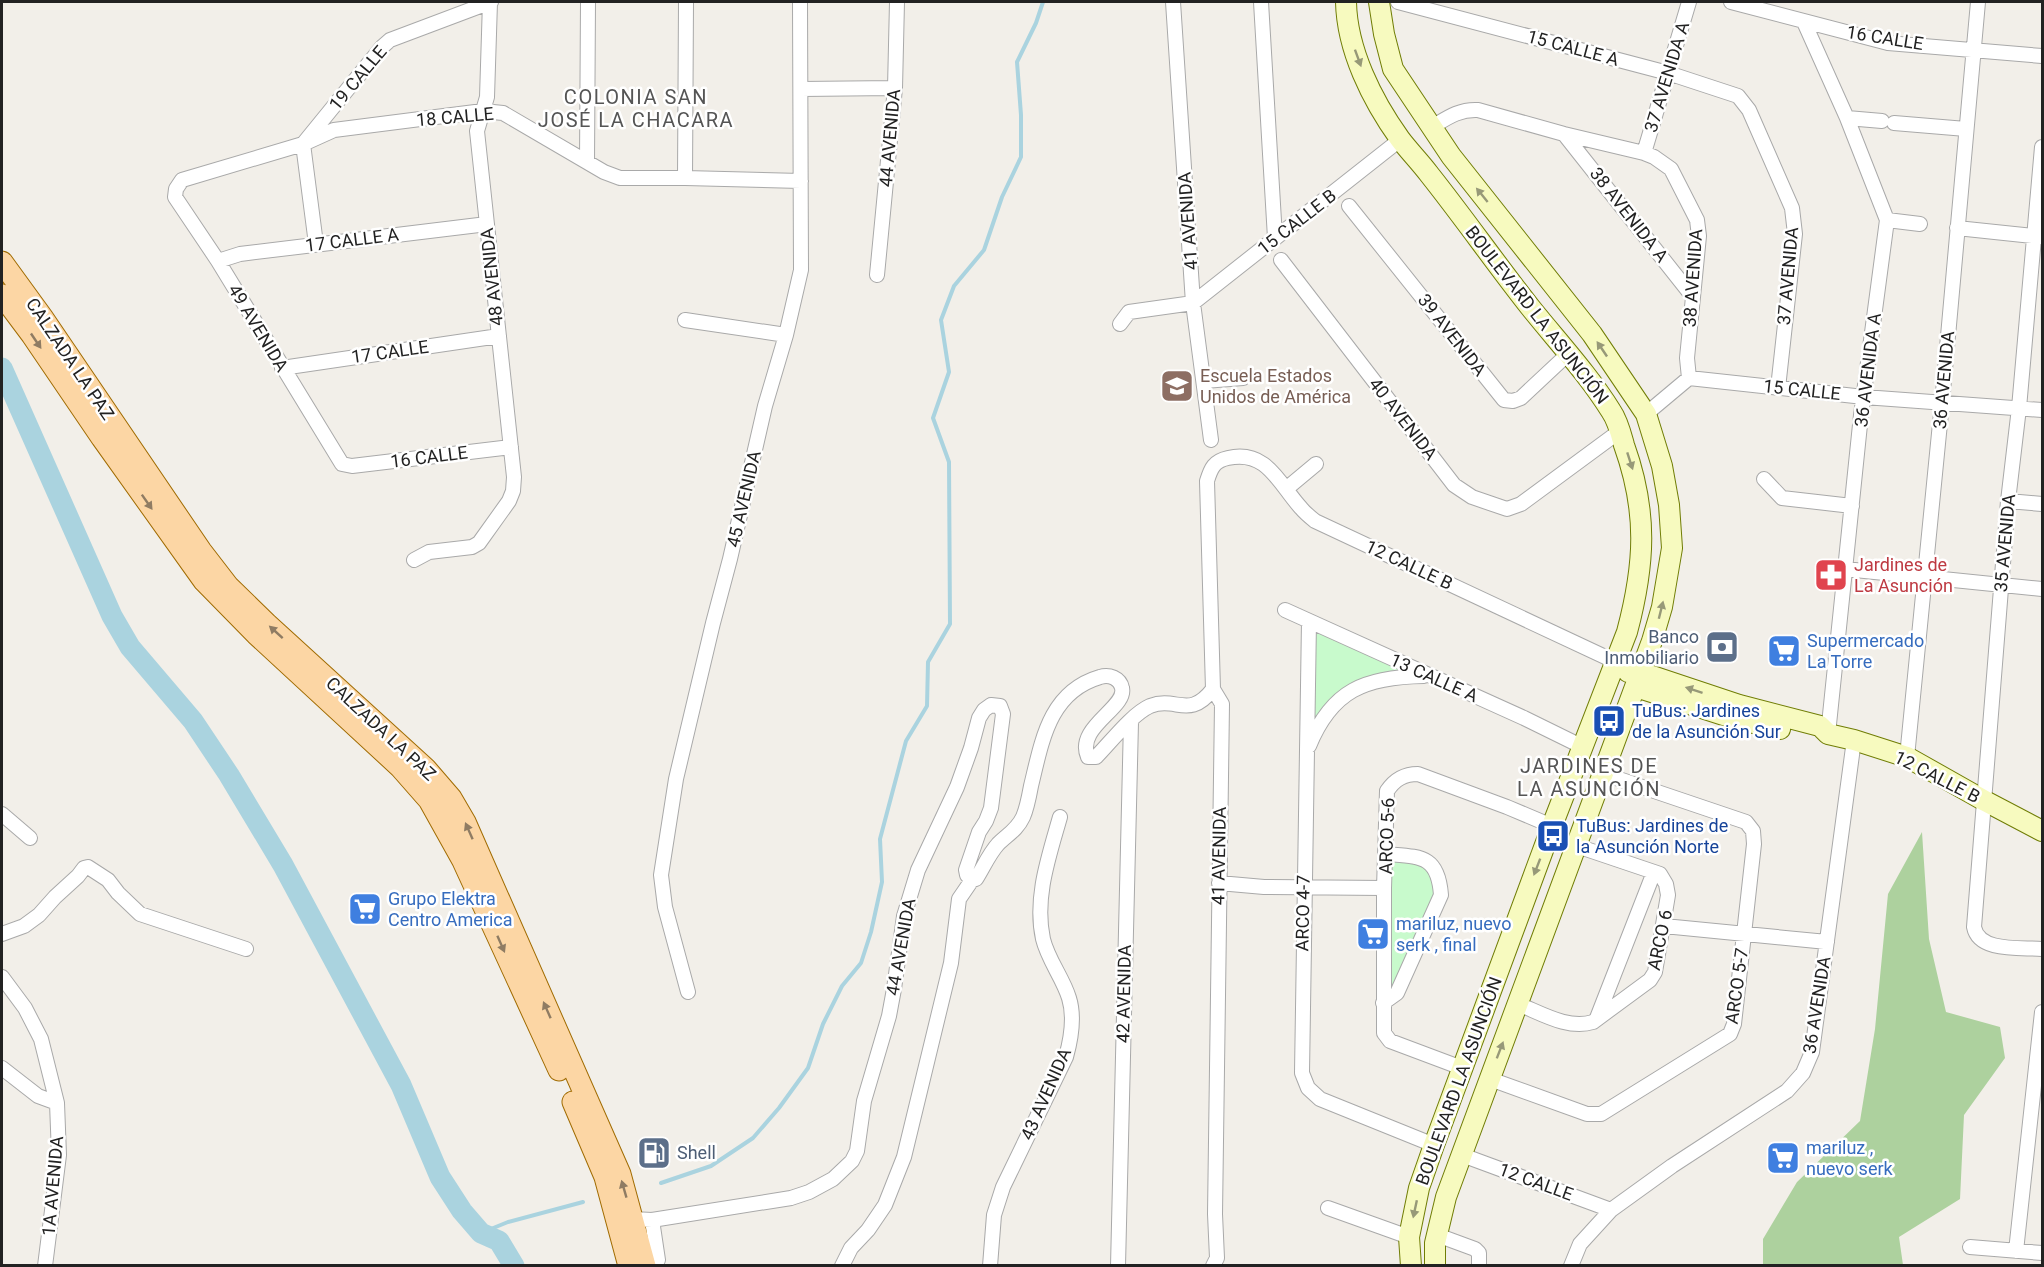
<svg xmlns="http://www.w3.org/2000/svg" width="2044" height="1267" font-family="Roboto,sans-serif">
<style>
.forest{fill:#add19e}
.park{fill:#c8facc}
.lines{fill:none;stroke-linecap:round;stroke-linejoin:round}
.stream{stroke:#aad3df;stroke-width:4}
.river{stroke:#aad3df;stroke-width:21}
.street-casing{stroke:#a9a9a9;stroke-width:16}
.secondary-casing{stroke:#707d05;stroke-width:22}
.primary-casing{stroke:#a06b00;stroke-width:23}
.street{stroke:#fff;stroke-width:14}
.secondary{stroke:#f7fabf;stroke-width:20}
.primary{stroke:#fcd6a4;stroke-width:21}
.oneway{fill:#979978}
.oneway2{fill:#8f7c63}
.labels{text-anchor:middle;stroke-width:5;stroke-linejoin:round;paint-order:stroke}
.street-label{font-size:18px;fill:#222;stroke:#fff}
.education-label{font-size:18px;fill:#785e54;stroke:#fff;text-anchor:start}
.health-label{font-size:18px;fill:#be3a42;stroke:#fff;text-anchor:start}
.service-label{font-size:18px;fill:#4e5e75;stroke:#fff;text-anchor:end}
.shop-label{font-size:18px;fill:#366cbe;stroke:#fff;text-anchor:start}
.transit-label{font-size:18px;fill:#164399;stroke:#fff;text-anchor:start}
.neighbourhood-label{font-size:20px;letter-spacing:1.5px;fill:#555;stroke:#fff}
</style>
<rect width="100%" height="100%" fill="#f2efe9"/>
<path class="forest" d="M1922 832 1929 939 1946 1012 2000 1027 2005 1058 1964 1115 1960 1199 1899 1237 1903 1265H1763V1239L1797 1182 1860 1121 1875 1029 1888 894Z"/>
<path class="park" d="M1313 627 1411 673 1353 684 1309 732Z
M1389 858 1410 859 1431 868 1438 894 1394 991 1387 995Z"/>
<g class="lines">
<path class="stream" d="M661 1183 711 1166 753 1138 779 1108 808 1068 823 1024 842 986 861 963 871 932 882 882 880 839 906 741 927 706 928 662 950 624 949 462 933 418 949 372 941 320 954 286 984 250 1002 197 1021 157V115L1017 62 1036 23 1043 2
M481 1233 508 1222 583 1202"/>
<path class="river" d="M2 368 112 616 130 647 193 721 229 775 283 865 401 1085 440 1177 462 1211 481 1233 499 1241 514 1266"/>
<defs>
<path id="street" d="M1173 2 1193 303 1211 440
M1261 2 1275 238
M1398 2 1668 73 1738 96 1749 110 1792 208 1795 234 1778 388
M1731 2 1888 43 2042 56
M1804 22 1847 118 1887 220 1861 415 1828 734
M801 89 895 88
M1847 118 1882 121
M1894 123 1966 129
M1432 127C1447 118 1459 109 1478 110L1564 134 1644 153 1654 157 1671 169 1697 220 1699 236 1687 358 1689 378
M1564 134 1693 297
M2042 147 2019 408 2008 501 1974 927C1979 953 2022 947 2042 949
M1644 153 1689 2
M587 162 588 2
M685 178 686 2
M1349 206 1504 400 1513 401 1521 398 1568 354
M1887 220 1920 224
M1957 228 2042 237
M316 244 303 144 382 47 390 40 491 2
M1281 260 1454 485 1472 497 1507 509 1521 504 1620 431
M218 261 240 254 487 224
M877 275 895 88 897 2
M685 320 786 335
M1120 324 1129 312 1193 303 1401 139
M282 368 499 336
M1204 381 1243 378
M1646 414 1689 378 1864 397 2042 410
M511 447 352 466 342 464 218 261 175 197 176 189 182 180 303 144 334 130 483 111 503 113 604 172 620 178H685L801 181
M1764 479 1782 498 1852 506
M1286 489 1316 464
M2008 501 2042 504
M414 560 429 552 472 547 479 543 509 501 513 491 514 477 477 131 487 97 490 2
M1845 569 2042 589
M1285 610 1524 718 1583 747
M1309 621 1302 1073 1308 1088 1320 1099 1434 1145
M1309 746C1332 690 1365 677 1424 676
M1907 757 1942 403 1978 2
M2 814 30 838
M1219 883 1264 887 1384 888
M1664 926 1827 942
M2 934 24 926 39 915 55 897 78 876 84 868 88 867 108 880 118 893 140 914 246 949
M2 977 25 1008 41 1039 57 1103 59 1155 45 1266
M688 992 665 907 661 875 676 779 713 623 730 559 765 406 786 335 801 270 800 2
M1383 1003 1397 993 1441 895C1438 855 1421 857 1386 854
M1518 1004C1541 1013 1568 1030 1593 1022L1650 980 1655 972 1668 895 1666 884 1660 874 1577 846
M1597 1018 1654 872
M2 1068 38 1096 57 1103
M1462 1068 1390 1041 1384 1033V888L1387 791C1395 779 1404 774 1418 774L1507 807 1552 826
M1490 1079 1587 1114H1601L1730 1034 1734 1024 1754 844 1753 831 1746 822 1604 774
M1462 1155 1611 1210
M1328 1208 1409 1237
M633 1219 652 1220 791 1198 809 1192 833 1179 852 1161 857 1151 864 1101 889 1016 894 989 904 916 918 870 957 787 971 748 979 718 984 710 991 705 1000 706 1003 714 991 808 986 821 979 832 966 870 967 875 972 880
M652 1220 658 1260
M1437 1235 1475 1249 1479 1253V1266
M1970 1247 2042 1253
M2016 1251 2042 1012
M842 1266 851 1248 868 1230 885 1205 904 1157 951 963 959 899 972 880 976 879C983 868 989 854 998 844 1007 835 1017 830 1023 817 1027 808 1029 797 1031 786 1042 741 1049 692 1100 677 1109 674 1120 678 1122 688 1127 708 1075 727 1088 757H1096C1110 743 1132 714 1150 706 1177 696 1189 720 1213 689
M990 1266 994 1215 1003 1187 1066 1057C1071 1039 1075 1017 1069 998 1063 978 1048 960 1043 939 1034 898 1049 856 1060 817
M1118 1266 1131 722
M1213 1266 1217 1258 1215 1214 1222 704 1213 689 1207 481C1211 468 1214 461 1228 458 1267 449 1279 484 1301 508 1305 513 1310 517 1315 521L1616 662
M1571 1266 1580 1244 1611 1210 1672 1166 1787 1091 1803 1073 1812 1052 1854 740"/>
<path id="secondary" d="M1346 2C1347 50 1372 100 1400 139 1409 151 1420 162 1429 174 1464 218 1496 264 1530 307 1558 342 1588 374 1611 411 1618 421 1621 434 1624 445 1648 512 1645 564 1627 632L1552 826 1434 1145 1419 1188 1409 1237 1411 1266
M1379 2 1384 34 1393 69 1451 156 1592 334 1646 414 1662 466 1669 505 1672 548 1662 607 1652 641 1446 1197 1435 1243V1266
M1628 672 1637 671 1739 705 1820 726 1828 734 1854 740 1907 757 1985 801 2042 831
M1636 687 1736 719 1780 729"/>
<path id="primary" d="M2 262 42 317 201 551 228 586 267 624 426 769 451 798 465 822 620 1174 645 1266
M2 295 32 335 102 438 204 581 256 634 400 767 429 800 463 861 559 1070
M573 1102 605 1177 629 1266"/>
</defs>
<use href="#street" class="street-casing"/>
<use href="#secondary" class="secondary-casing"/>
<use href="#primary" class="primary-casing"/>
<use href="#street" class="street"/>
<use href="#secondary" class="secondary"/>
<use href="#primary" class="primary"/>
</g>
<defs><path id="oneway-solid" d="M-6-.8H1V-3.2L6.5 0L1 3.2V.8H-6Z" transform="scale(1.5)"/></defs>
<g class="oneway">
<use href="#oneway-solid" transform="translate(1358 58) rotate(70)"/>
<use href="#oneway-solid" transform="translate(1482 195) rotate(-129)"/>
<use href="#oneway-solid" transform="translate(1602 349) rotate(-124)"/>
<use href="#oneway-solid" transform="translate(1630 461) rotate(72)"/>
<use href="#oneway-solid" transform="translate(1661 610) rotate(-76)"/>
<use href="#oneway-solid" transform="translate(1694 690) rotate(-162)"/>
<use href="#oneway-solid" transform="translate(1537 867) rotate(111)"/>
<use href="#oneway-solid" transform="translate(1500 1050) rotate(-69)"/>
<use href="#oneway-solid" transform="translate(1415 1209) rotate(102)"/>
</g>
<g class="oneway2">
<use href="#oneway-solid" transform="translate(36 341) rotate(56)"/>
<use href="#oneway-solid" transform="translate(147 502) rotate(55)"/>
<use href="#oneway-solid" transform="translate(276 632) rotate(-138)"/>
<use href="#oneway-solid" transform="translate(469 831) rotate(-114)"/>
<use href="#oneway-solid" transform="translate(501 944) rotate(66)"/>
<use href="#oneway-solid" transform="translate(547 1010) rotate(-114)"/>
<use href="#oneway-solid" transform="translate(624 1189) rotate(-106)"/>
</g>
<defs>
<symbol id="school-square" viewBox="-11 -11 22 22"><rect x="-9" y="-9" width="18" height="18" rx="4" fill="#8d6e63" stroke="#fff"/><path d="M0-5L7-2L0 1L-7-2ZM-4 1L0 2.5L4 1V4Q0 6-4 4Z" fill="#fff"/></symbol>
<symbol id="pharmacy-square" viewBox="-11 -11 22 22"><rect x="-9" y="-9" width="18" height="18" rx="4" fill="#e0444e" stroke="#fff"/><path d="M-2-6h4v4h4v4h-4v4h-4v-4h-4v-4h4Z" fill="#fff"/></symbol>
<symbol id="bank-square" viewBox="-11 -11 22 22"><rect x="-9" y="-9" width="18" height="18" rx="4" fill="#5c6f8a" stroke="#fff"/><path d="M-6-4H6V4H-6ZM0-2.3a2.3 2.3 0 1 0 0 4.6a2.3 2.3 0 1 0 0-4.6Z" fill="#fff"/></symbol>
<symbol id="supermarket-square" viewBox="-11 -11 22 22"><rect x="-9" y="-9" width="18" height="18" rx="4" fill="#3f7fe0" stroke="#fff"/><path d="M-6-5.5h2.5l.6 2H6L4.5 2H-2.5L-4.4-4H-6ZM-1.5 3.2a1.3 1.3 0 1 0 .1 0ZM3 3.2a1.3 1.3 0 1 0 .1 0Z" fill="#fff"/></symbol>
<symbol id="bus-square" viewBox="-11 -11 22 22"><rect x="-9" y="-9" width="18" height="18" rx="4" fill="#1a4fb4" stroke="#fff"/><path d="M-5-6H5V4H4V6H2V4H-2V6H-4V4H-5ZM-3.5-4V0h7V-4ZM-3.5 1.2v1.5H-2V1.2ZM2 1.2v1.5H3.5V1.2Z" fill="#fff"/></symbol>
<symbol id="fuel-square" viewBox="-11 -11 22 22"><rect x="-9" y="-9" width="18" height="18" rx="4" fill="#5c6f8a" stroke="#fff"/><path d="M-5.5-6h7V0h2V4h1.3V-2.5L3-4.5l.8-.8L6-3V5H2.5V1h-1V6h-7ZM-4.2-4.7v3.2H.2V-4.7Z" fill="#fff"/></symbol>
</defs>
<g fill-rule="evenodd">
<use href="#school-square" x="1158" y="367" width="38" height="38"/>
<use href="#pharmacy-square" x="1812" y="556" width="38" height="38"/>
<use href="#bank-square" x="1703" y="628" width="38" height="38"/>
<use href="#supermarket-square" x="1765" y="632" width="38" height="38"/>
<use href="#bus-square" x="1590" y="702" width="38" height="38"/>
<use href="#bus-square" x="1534" y="817" width="38" height="38"/>
<use href="#supermarket-square" x="346" y="890" width="38" height="38"/>
<use href="#supermarket-square" x="1354" y="915" width="38" height="38"/>
<use href="#fuel-square" x="635" y="1134" width="38" height="38"/>
<use href="#supermarket-square" x="1764" y="1139" width="38" height="38"/>
</g>
<g class="labels">
<g class="street-label">
<text transform="translate(1885 38) rotate(9)" y="6">16 CALLE</text>
<text transform="translate(1573 48) rotate(15)" y="6">15 CALLE A</text>
<text transform="translate(1667 77) rotate(-73)" y="6">37 AVENIDA A</text>
<text transform="translate(358 78) rotate(-50)" y="6">19 CALLE</text>
<text transform="translate(455 117) rotate(-5)" y="6">18 CALLE</text>
<text transform="translate(890 138) rotate(-85)" y="6">44 AVENIDA</text>
<text transform="translate(1629 215) rotate(52)" y="6">38 AVENIDA A</text>
<text transform="translate(1188 221) rotate(-94)" y="6">41 AVENIDA</text>
<text transform="translate(1297 222) rotate(-38)" y="6">15 CALLE B</text>
<text transform="translate(352 240) rotate(-7)" y="6">17 CALLE A</text>
<text transform="translate(1788 276) rotate(-85)" y="6">37 AVENIDA</text>
<text transform="translate(492 277) rotate(-96)" y="6">48 AVENIDA</text>
<text transform="translate(1693 278) rotate(-86)" y="6">38 AVENIDA</text>
<text transform="translate(1537 315) rotate(52)" y="6">BOULEVARD LA ASUNCIÓN</text>
<text transform="translate(258 328) rotate(59)" y="6">49 AVENIDA</text>
<text transform="translate(1452 335) rotate(52)" y="6">39 AVENIDA</text>
<text transform="translate(390 352) rotate(-8)" y="6">17 CALLE</text>
<text transform="translate(70 359) rotate(56)" y="6">CALZADA LA PAZ</text>
<text transform="translate(1868 370) rotate(-83)" y="6">36 AVENIDA A</text>
<text transform="translate(1944 380) rotate(-85)" y="6">36 AVENIDA</text>
<text transform="translate(1802 390) rotate(6)" y="6">15 CALLE</text>
<text transform="translate(1403 419) rotate(52)" y="6">40 AVENIDA</text>
<text transform="translate(429 457) rotate(-7)" y="6">16 CALLE</text>
<text transform="translate(744 499) rotate(-77)" y="6">45 AVENIDA</text>
<text transform="translate(2005 543) rotate(-85)" y="6">35 AVENIDA</text>
<text transform="translate(1409 565) rotate(25)" y="6">12 CALLE B</text>
<text transform="translate(1434 678) rotate(24)" y="6">13 CALLE A</text>
<text transform="translate(381 729) rotate(43)" y="6">CALZADA LA PAZ</text>
<text transform="translate(1937 777) rotate(27)" y="6">12 CALLE B</text>
<text transform="translate(1387 836) rotate(-88)" y="6">ARCO 5-6</text>
<text transform="translate(1219 856) rotate(-89)" y="6">41 AVENIDA</text>
<text transform="translate(1303 913) rotate(-89)" y="6">ARCO 4-7</text>
<text transform="translate(1660 940) rotate(-78)" y="6">ARCO 6</text>
<text transform="translate(901 947) rotate(-80)" y="6">44 AVENIDA</text>
<text transform="translate(1737 986) rotate(-82)" y="6">ARCO 5-7</text>
<text transform="translate(1124 994) rotate(-89)" y="6">42 AVENIDA</text>
<text transform="translate(1817 1005) rotate(-81)" y="6">36 AVENIDA</text>
<text transform="translate(1459 1081) rotate(-70)" y="6">BOULEVARD LA ASUNCIÓN</text>
<text transform="translate(1046 1094) rotate(-66)" y="6">43 AVENIDA</text>
<text transform="translate(1536 1182) rotate(20)" y="6">12 CALLE</text>
<text transform="translate(53 1186) rotate(-85)" y="6">1A AVENIDA</text>
</g>
<g class="education-label">
<text x="1200" y="382">Escuela Estados<tspan x="1200" dy="21">Unidos de América</tspan></text>
</g>
<g class="health-label">
<text x="1854" y="571">Jardines de<tspan x="1854" dy="21">La Asunción</tspan></text>
</g>
<g class="service-label">
<text x="1699" y="643">Banco<tspan x="1699" dy="21">Inmobiliario</tspan></text>
<text x="677" y="1159" text-anchor="start">Shell</text>
</g>
<g class="shop-label">
<text x="1807" y="647">Supermercado<tspan x="1807" dy="21">La Torre</tspan></text>
<text x="388" y="905">Grupo Elektra<tspan x="388" dy="21">Centro America</tspan></text>
<text x="1396" y="930">mariluz, nuevo<tspan x="1396" dy="21">serk , final</tspan></text>
<text x="1806" y="1154">mariluz ,<tspan x="1806" dy="21">nuevo serk</tspan></text>
</g>
<g class="transit-label">
<text x="1632" y="717">TuBus: Jardines<tspan x="1632" dy="21">de la Asunción Sur</tspan></text>
<text x="1576" y="832">TuBus: Jardines de<tspan x="1576" dy="21">la Asunción Norte</tspan></text>
</g>
<g class="neighbourhood-label">
<text x="636" y="104">COLONIA SAN<tspan x="636" dy="23">JOSÉ LA CHACARA</tspan></text>
<text x="1589" y="773">JARDINES DE<tspan x="1589" dy="23">LA ASUNCIÓN</tspan></text>
</g>
</g>
<rect width="2044" height="1267" fill="none" stroke="#222222" stroke-width="6"/>
</svg>
